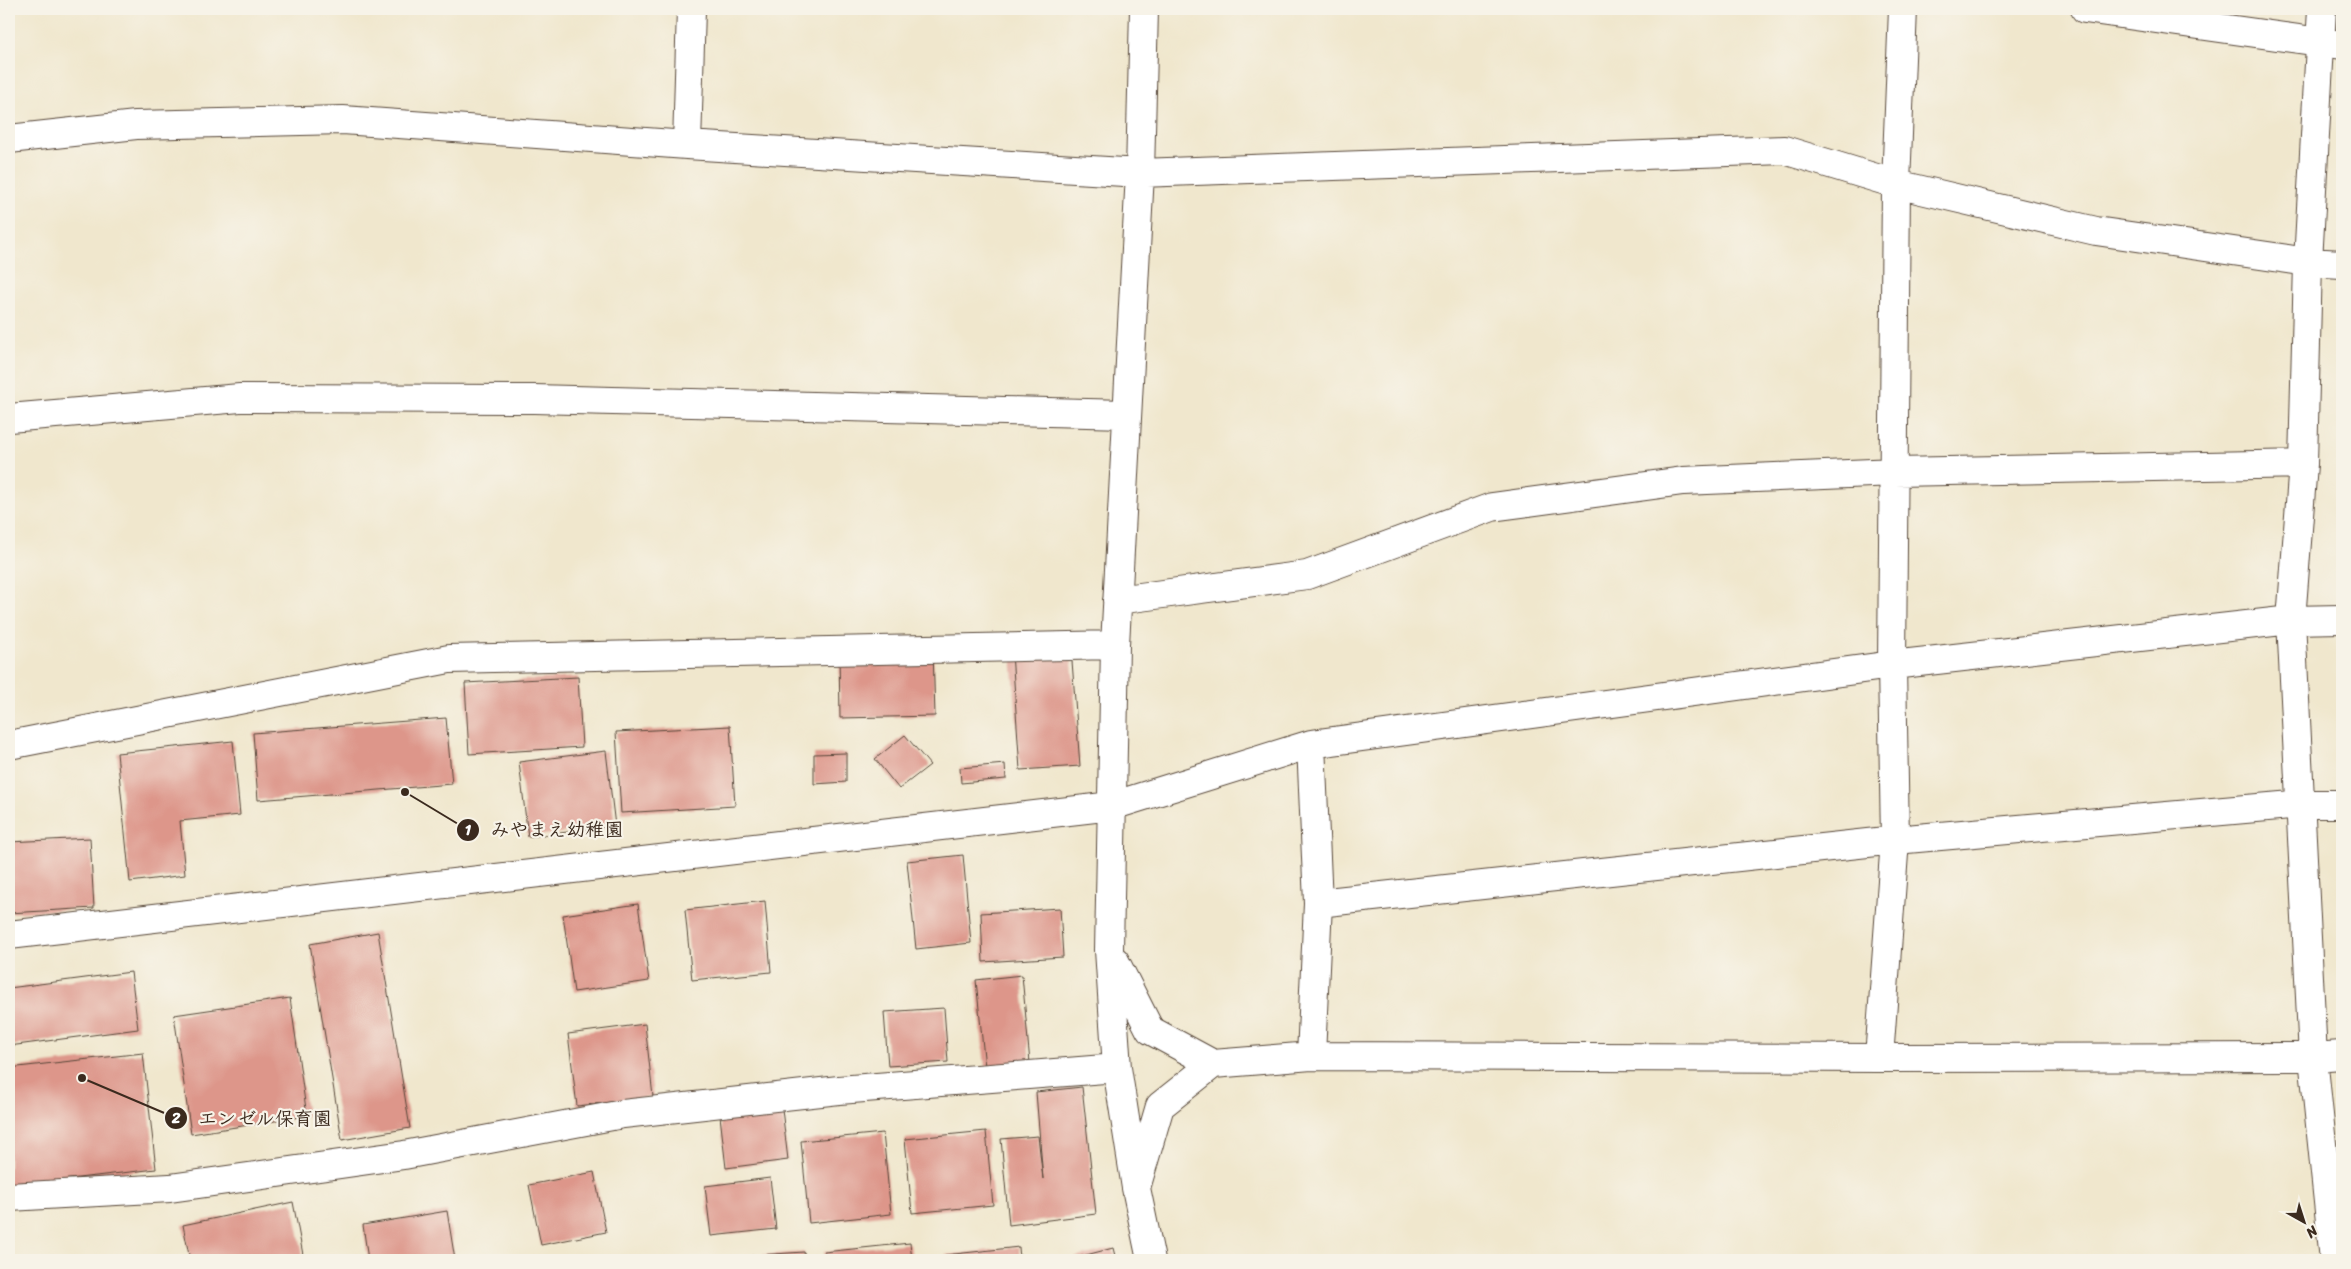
<svg xmlns="http://www.w3.org/2000/svg" width="2351" height="1269" font-family="Sriracha,'Klee One',sans-serif">
<style>
.building{fill:#dd968a}
.lines{fill:none;stroke-linecap:round;stroke-linejoin:round}
.minor-casing{stroke:#564638;stroke-width:30}
.major-casing{stroke:#564638;stroke-width:30}
.minor{stroke:#fff;stroke-width:28}
.major{stroke:#fff;stroke-width:28}
.leader{fill:none;stroke:#3b2a1e;stroke-width:2}
.callout-dot{fill:#3b2a1e;stroke:#f7f3e8;stroke-width:2}
.mark-label{font-size:15px;text-anchor:middle;font-weight:bold;fill:#fff}
.callout-label{font-size:19px;text-anchor:middle;font-weight:bold;fill:#3b2a1e;stroke:#f7f3e8;stroke-width:4.5;stroke-linejoin:round;paint-order:stroke}
</style>
<rect width="100%" height="100%" fill="#f7f3e8"/>
<filter id="ink" filterUnits="userSpaceOnUse"><feTurbulence type="fractalNoise" baseFrequency=".02" numOctaves="2"/><feDisplacementMap in="SourceGraphic" scale="10" xChannelSelector="R" yChannelSelector="G"/><feConvolveMatrix kernelMatrix="1 2 1 2 8 2 1 2 1" color-interpolation-filters="sRGB"/></filter>
<filter id="wash" filterUnits="userSpaceOnUse"><feTurbulence type="fractalNoise" baseFrequency=".0096" numOctaves="4" result="noise"/><feDisplacementMap in="SourceGraphic" scale="20" xChannelSelector="R" yChannelSelector="G"/><feGaussianBlur stdDeviation="1.12" result="paint"/><feColorMatrix in="noise" values="0 0 0 0 0 0 0 0 0 0 0 0 0 0 0 0 0 1.4 0 .05"/><feComposite in="paint" operator="in"/></filter>
<g filter="url(#wash)">
<rect width="100%" height="100%" fill="#f0e7cd"/>
<g id="blocks">
<path class="building" d="M1071 648 1080 766 1020 770 1012 653Z
M933 650 935 716 840 718 839 653Z
M578 677 582 747 469 754 465 683Z
M446 718 452 784 258 800 253 733Z
M730 726 735 806 621 813 616 732Z
M905 735 930 765 899 789 875 759Z
M233 741 240 815 180 821 185 875 130 882 117 753Z
M606 751 615 826 528 837 519 762Z
M846 753V782L814 784V754Z
M1005 764 1006 779 961 783 960 768Z
M90 838 94 908 9 913V842Z
M963 855 971 943 916 949 907 861Z
M765 901 771 972 692 980 685 910Z
M638 904 649 981 574 992 563 915Z
M1060 908 1063 957 983 962 981 913Z
M378 932 410 1128 342 1140 310 944Z
M131 972 138 1029 9 1046V988Z
M1022 975 1030 1063 985 1067 976 980Z
M290 998 307 1116 191 1134 174 1015Z
M944 1008 948 1062 888 1066 884 1012Z
M645 1024 653 1097 577 1106 568 1034Z
M143 1053 156 1169 9 1186V1068Z
M1082 1087 1096 1214 1009 1225 1001 1139 1038 1136 1043 1179 1036 1092Z
M782 1109 788 1160 726 1168 720 1116Z
M986 1131 993 1205 912 1213 905 1139Z
M883 1133 891 1214 809 1223 801 1141Z
M594 1172 606 1232 541 1245 529 1185Z
M770 1178 776 1229 711 1236 705 1186Z
M293 1202 304 1260H190L183 1225Z
M447 1211 455 1260H368L363 1225Z
M910 1243 912 1260H825L824 1252Z
M1019 1247 1020 1260H946L945 1255Z
M1113 1248 1116 1260H1067Z
M804 1252 805 1260H698V1259Z"/>
</g>
</g>
<g filter="url(#ink)">
<use href="#blocks" fill-opacity="0" stroke="#564638" stroke-width="1"/>
<g class="lines">
<defs>
<path id="minor" d="M1144 9 1140 173 1115 645 1109 950 1117 1068 1136 1188 1151 1260
M2322 9 2308 262 2303 464 2291 620 2313 1057 2334 1260
M9 139 136 125 343 120 687 145 1140 173 1784 150 1896 184 2096 231 2308 262 2342 264
M687 145 691 9
M9 418 240 398 534 399 1126 414
M1117 600 1307 575 1492 507 1683 481 1895 472 2303 464
M1311 744 1318 903 1311 1056
M9 745 449 659 1115 645
M1318 903 1895 840 2302 804H2342
M9 935 1112 806 1311 744 1892 665 2291 620 2342 619
M1115 961 1150 1030 1213 1064
M1879 1058 1895 840 1892 665 1896 184 1903 9
M1136 1188 1160 1106 1213 1064 1311 1056 1879 1058 2313 1057 2342 1055
M9 1197 170 1188 404 1155 623 1114 839 1090 1117 1068"/>
<path id="major" d="M2085 9 2342 45"/>
</defs>
<use href="#minor" class="minor-casing"/>
<use href="#major" class="major-casing"/>
<use href="#minor" class="minor"/>
<use href="#major" class="major"/>
</g>
</g>
<path class="leader" d="M405 792L468 830M82 1078L176 1118"/>
<g class="callout-dot">
<circle cx="405" cy="792" r="5"/>
<circle cx="82" cy="1078" r="5"/>
<circle cx="468" cy="830" r="12"/>
<circle cx="176" cy="1118" r="12"/>
</g>
<g class="mark-label">
<text x="468" y="835">1</text>
<text x="176" y="1123">2</text>
</g>
<g class="callout-label">
<text x="557" y="836">みやまえ幼稚園</text>
<text x="265" y="1125">エンゼル保育園</text>
</g>
<rect width="2351" height="1269" fill="none" stroke="#f7f3e8" stroke-width="30"/>
<g transform="translate(2304 1222) rotate(141)" stroke="#f7f3e8" stroke-width="4" paint-order="stroke">
<path d="M0-4L9 19L0 12L-9 19Z" fill="#3b2a1e"/>
<text y="-8" font-size="14" font-weight="bold" text-anchor="middle" fill="#3b2a1e">N</text>
</g>
</svg>
